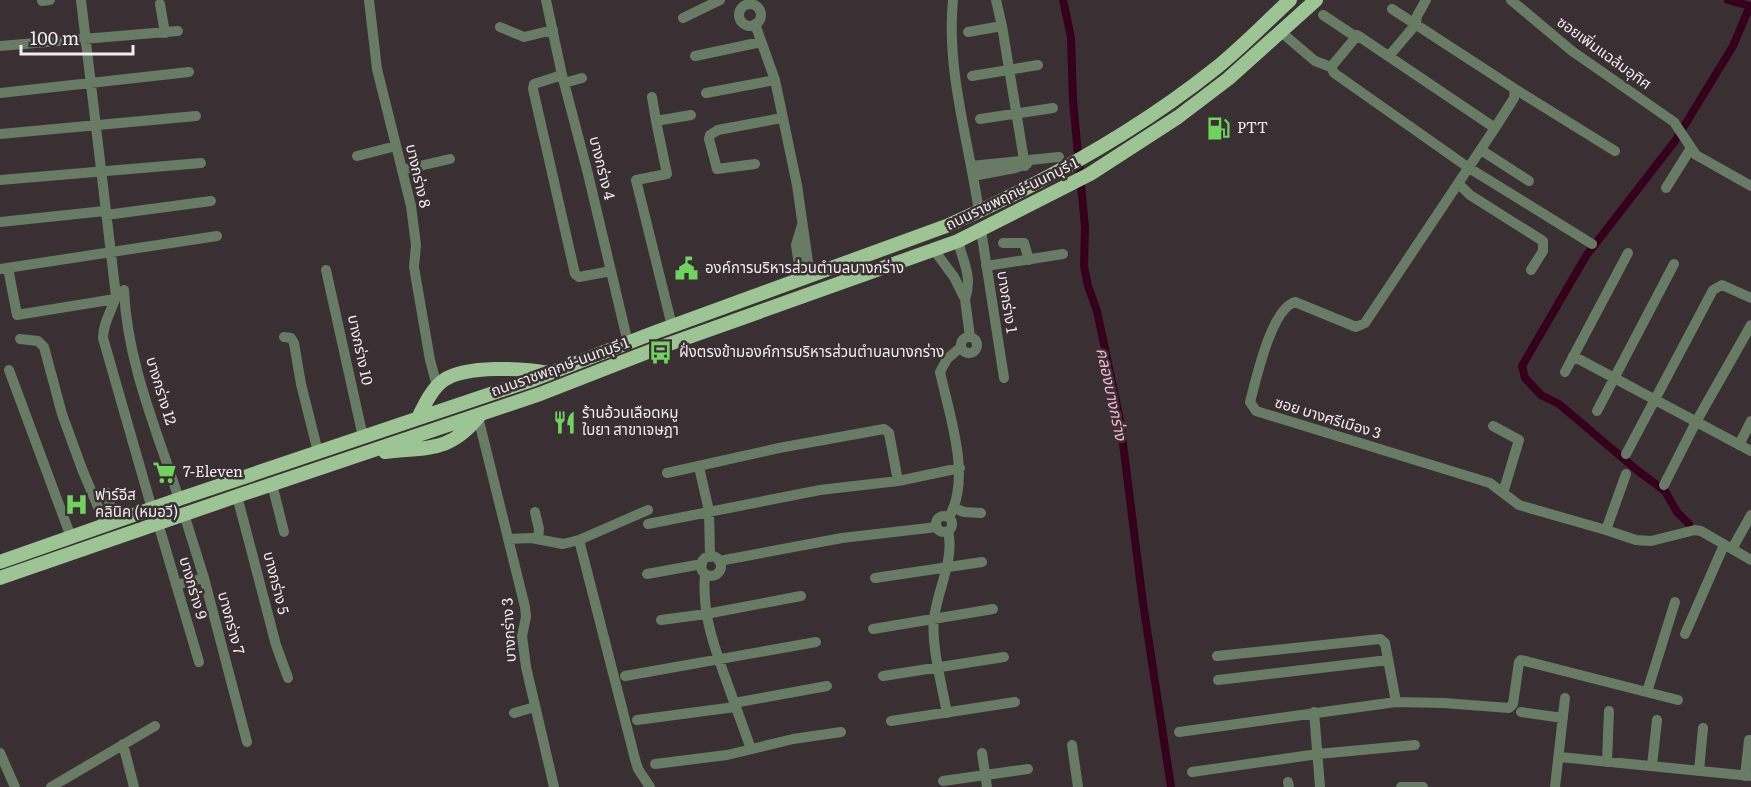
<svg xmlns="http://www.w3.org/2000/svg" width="1751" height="787" font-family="Literata,'Noto Sans Thai',serif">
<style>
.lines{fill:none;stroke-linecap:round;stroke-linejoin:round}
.canal{stroke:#36001c;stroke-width:8}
.minor{stroke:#687c65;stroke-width:10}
.major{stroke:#9cc494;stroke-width:14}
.labels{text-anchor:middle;stroke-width:5;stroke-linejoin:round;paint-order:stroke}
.street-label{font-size:15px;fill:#f1ebed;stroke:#3a3034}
.poi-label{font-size:15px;fill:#f1ebed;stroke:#3a3034;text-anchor:start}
.water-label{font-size:16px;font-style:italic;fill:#f3b8cf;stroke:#3a3034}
</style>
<rect width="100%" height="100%" fill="#3a3034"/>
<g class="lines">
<path class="canal" d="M1063 0 1071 37 1073 101 1085 227 1084 266 1088 286 1097 311 1120 420 1143 603 1171 787
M1689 524 1677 512 1665 491 1638 471 1559 404 1541 395 1525 378 1522 366 1586 256 1675 141 1733 46 1750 6 1728 0"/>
<path class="minor" d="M81 0 116 296C112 311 103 322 103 338L152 509
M369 0 377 69 411 206 416 245 414 267 430 360 437 386
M546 0 562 75 588 174 628 343
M953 0C946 71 969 142 979 212
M996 0 1002 26 1025 166
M1511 0 1572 51 1674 122 1696 155 1751 186
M42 1 50 0
M160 4 165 33
M739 15a11 11 0 1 1 22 0a11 11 0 1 1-22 0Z
M1392 9 1515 89 1615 151
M1323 15 1356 37 1357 35 1495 128
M683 18 720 0
M755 24 775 80 797 185 810 276
M500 27 524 37 553 30
M968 32 1002 26
M1281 32 1315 61 1331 67 1334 73 1469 168 1592 244
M0 46 178 31
M695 56 761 42
M1389 56 1416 24 1417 16 1426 0
M1331 67 1356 37
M562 75 534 84 533 89 575 274 579 277 611 271
M972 76 1038 65
M564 83 582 78
M1515 89 1514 98 1495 128 1365 323 1356 327 1295 302C1271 309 1256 380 1250 402L1256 411 1490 483 1519 505 1606 530 1636 540 1651 541 1695 530 1701 531 1751 560
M0 93 189 72
M706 93 775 80
M652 97 656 121
M980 119 1053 108
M0 134 196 116
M1481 150 1529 181
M357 156 396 146
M755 164 717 169 709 139 710 135 718 130 782 118
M971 166 1059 157
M402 170 450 159
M973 176 1015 168 1027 164
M0 180 201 163
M1459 184 1470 195 1543 241V251L1531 270
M1666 188 1691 148
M106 215 211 201
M0 222 105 211
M981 230 1004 378
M958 241C963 262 973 277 965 299
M1003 243H1024L1029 260
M934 250 954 277 965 299 970 337
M986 266 1063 254
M8 268 17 315 115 299
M0 269 217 236
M326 270 363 437
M801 279 796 245 802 225
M124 290C127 362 157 431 179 499
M672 326 636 180 667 174 656 121 691 115
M961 345a8 8 0 1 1 16 0a8 8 0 1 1-16 0Z
M284 337 291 338 294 343 301 384 318 452
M20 339 38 341 44 347 62 414 82 469 106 526
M1573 356 1751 451
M9 370 71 537
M1565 372 1628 253
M1597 411 1674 264
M478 417 525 607 526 617 522 636 526 667 554 787
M1493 426 1519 440 1503 493
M1739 445 1751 421
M1626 454 1713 290 1722 285 1751 298
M699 467 709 511 710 557
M667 473 779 448 884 429 889 433 898 481
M272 484 284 532
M1664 485 1696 422 1751 325
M106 492 116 522
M237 496 276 645 288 678
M954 508 964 512 981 513
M535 512 539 529 538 539
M184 514 204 578 247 742
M936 524a8 8 0 1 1 16 0a8 8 0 1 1-16 0Z
M949 517C972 478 949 414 940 372L947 359 961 347
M158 523 199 662
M648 524 820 490 898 481 960 468
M1606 530 1626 474
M508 539 531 538 563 544 579 540 648 510
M579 540 635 759 638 769 650 787
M1732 549 1751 515
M701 566a10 10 0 1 1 20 0a10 10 0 1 1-20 0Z
M719 561 842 538 937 527
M647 574 702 564
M705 574C702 610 712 641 724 674 733 699 742 724 751 749
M875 578 982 562
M176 585 204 578
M661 620 706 614 801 596
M873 629 993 609
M1685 634 1724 545
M1217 656 1380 639 1385 643 1396 702
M625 676 816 642
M883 676 1004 657
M1218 680 1388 660
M1647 692 1675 602
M734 703 827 686
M1314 712 1320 787
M1521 712 1563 718
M514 713 535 707
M947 713C942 686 931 645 934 619 937 590 955 560 948 531
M637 720 735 707
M891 721 1015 702
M1179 732 1396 702 1444 703 1509 708 1513 704 1519 662 1521 660 1678 700
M123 744 134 787
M1072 745 1078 787
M0 753 15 787
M982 753 987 787
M1560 757 1751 776
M1607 762 1609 711
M655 764 727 755 793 739 841 732
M1652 766 1657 720
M1699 771 1703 728
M1192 772 1318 754 1415 745
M1745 776 1749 740
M943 781 1028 769
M1288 782 1289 787
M51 787 155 726
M1401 787H1423
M1555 787 1565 698"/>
<path class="major" d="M418 418C424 406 432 388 444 380 466 365 524 368 549 373
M385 452C428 447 450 453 480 415
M0 562 179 499 535 379 653 333 949 225C1043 183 1136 132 1216 68 1242 47 1266 22 1290 0
M0 578 237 496 540 394 658 348 958 241 1090 174 1178 117 1228 79 1316 0"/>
</g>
<defs>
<symbol id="fuel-bare" viewBox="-9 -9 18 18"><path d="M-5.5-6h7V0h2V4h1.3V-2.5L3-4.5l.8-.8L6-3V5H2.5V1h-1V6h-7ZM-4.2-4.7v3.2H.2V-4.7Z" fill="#70d35f" stroke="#3a3034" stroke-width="2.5" paint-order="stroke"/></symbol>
<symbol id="civic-bare" viewBox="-9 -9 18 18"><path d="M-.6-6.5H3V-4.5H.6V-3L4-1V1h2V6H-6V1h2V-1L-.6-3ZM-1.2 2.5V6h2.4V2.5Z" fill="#70d35f" stroke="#3a3034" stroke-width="2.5" paint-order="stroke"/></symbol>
<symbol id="bus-bare" viewBox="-9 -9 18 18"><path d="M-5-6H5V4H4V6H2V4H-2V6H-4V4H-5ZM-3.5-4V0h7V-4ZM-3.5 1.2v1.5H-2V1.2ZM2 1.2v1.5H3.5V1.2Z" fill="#70d35f" stroke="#3a3034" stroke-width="2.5" paint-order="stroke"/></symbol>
<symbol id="restaurant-bare" viewBox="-9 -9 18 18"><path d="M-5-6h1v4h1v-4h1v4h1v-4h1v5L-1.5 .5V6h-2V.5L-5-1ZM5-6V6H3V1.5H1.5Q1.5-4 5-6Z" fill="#70d35f" stroke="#3a3034" stroke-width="2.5" paint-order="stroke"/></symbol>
<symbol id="supermarket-bare" viewBox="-9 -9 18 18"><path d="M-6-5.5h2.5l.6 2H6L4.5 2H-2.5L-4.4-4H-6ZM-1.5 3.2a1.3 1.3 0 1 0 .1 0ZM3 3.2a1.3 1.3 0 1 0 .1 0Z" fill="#70d35f" stroke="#3a3034" stroke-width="2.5" paint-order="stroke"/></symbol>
<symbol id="hospital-bare" viewBox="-9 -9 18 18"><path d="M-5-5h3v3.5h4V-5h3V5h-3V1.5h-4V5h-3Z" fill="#70d35f" stroke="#3a3034" stroke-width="2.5" paint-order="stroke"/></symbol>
</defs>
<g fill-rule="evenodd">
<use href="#fuel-bare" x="1202" y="112" width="33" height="33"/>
<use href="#civic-bare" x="670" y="252" width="33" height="33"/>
<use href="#bus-bare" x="644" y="336" width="33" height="33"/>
<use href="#restaurant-bare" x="548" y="406" width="33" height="33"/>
<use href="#supermarket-bare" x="148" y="456" width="33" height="33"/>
<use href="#hospital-bare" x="60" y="488" width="33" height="33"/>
</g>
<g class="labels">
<g class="street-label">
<text transform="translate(1604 53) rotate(36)" y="5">ซอยเพิ่มแฉล้มอุทิศ</text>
<text transform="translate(602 168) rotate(76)" y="5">บางกร่าง 4</text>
<text transform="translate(418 176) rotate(77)" y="5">บางกร่าง 8</text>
<text transform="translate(1012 194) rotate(-26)" y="5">ถนนราชพฤกษ์-นนทบุรี 1</text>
<text transform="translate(1007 302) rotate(81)" y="5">บางกร่าง 1</text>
<text transform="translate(360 350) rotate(78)" y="5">บางกร่าง 10</text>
<text transform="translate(560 367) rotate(-20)" y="5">ถนนราชพฤกษ์-นนทบุรี 1</text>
<text transform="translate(161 391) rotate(73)" y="5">บางกร่าง 12</text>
<text transform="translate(1328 418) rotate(17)" y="5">ซอย บางศรีเมือง 3</text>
<text transform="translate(276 583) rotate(76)" y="5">บางกร่าง 5</text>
<text transform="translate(193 588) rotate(74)" y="5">บางกร่าง 9</text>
<text transform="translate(231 623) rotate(75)" y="5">บางกร่าง 7</text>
<text transform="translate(509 630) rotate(-93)" y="5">บางกร่าง 3</text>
</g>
<g class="poi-label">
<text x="1237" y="133">PTT</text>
<text x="705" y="273">องค์การบริหารส่วนตำบลบางกร่าง</text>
<text x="679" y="357">ฝั่งตรงข้ามองค์การบริหารส่วนตำบลบางกร่าง</text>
<text x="582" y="418">ร้านอ้วนเลือดหมู<tspan x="582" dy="17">ใบยา สาขาเจษฎา</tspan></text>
<text x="183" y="477">7-Eleven</text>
<text x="95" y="500">ฟาร์อีส<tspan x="95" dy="17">คลินิค (หมอวี)</tspan></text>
</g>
<g class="water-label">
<text transform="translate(1112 394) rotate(78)" y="6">คลองบางกร่าง</text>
</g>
</g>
<path d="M21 45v9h112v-9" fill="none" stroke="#f1ebed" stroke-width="3"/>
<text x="30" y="45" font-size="18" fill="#f1ebed" stroke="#3a3034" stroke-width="4.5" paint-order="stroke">100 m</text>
</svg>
